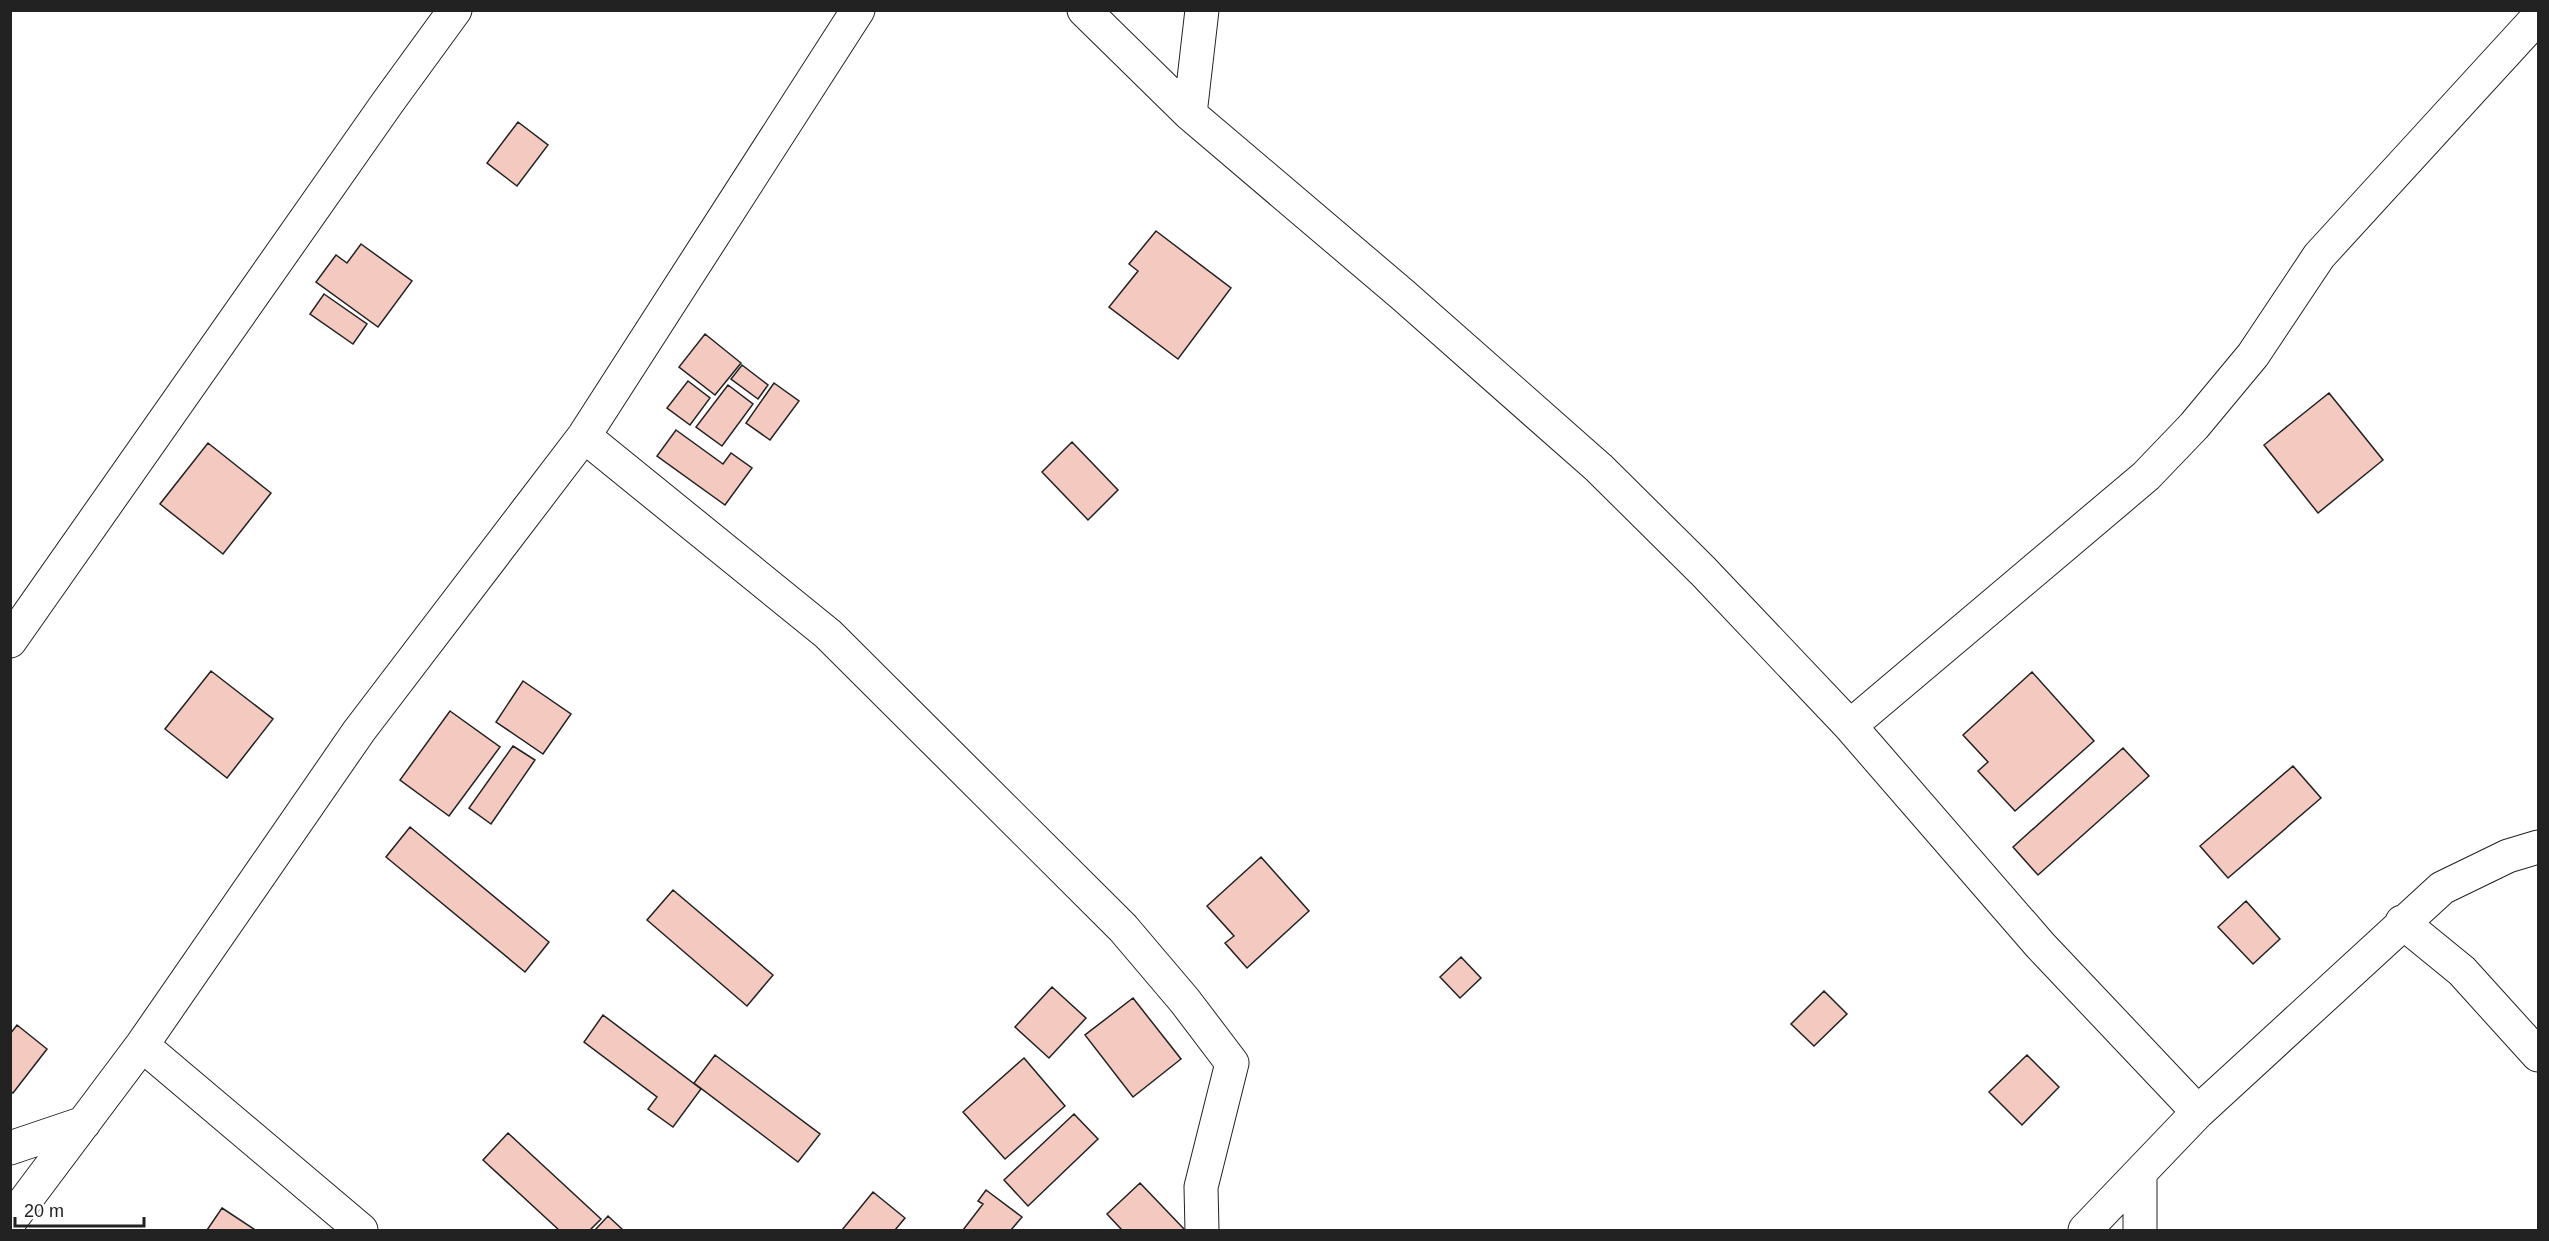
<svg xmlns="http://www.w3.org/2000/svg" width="2549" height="1241" font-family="Arial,sans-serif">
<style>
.building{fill:#f3c9c0;stroke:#222;stroke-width:1.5}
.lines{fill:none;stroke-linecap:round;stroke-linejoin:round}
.minor-casing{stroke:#222;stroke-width:35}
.minor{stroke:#fff;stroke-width:33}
</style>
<rect width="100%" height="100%" fill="#fff"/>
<path class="building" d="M518 122 548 145 517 186 487 163Z
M1156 231 1231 288 1178 359 1109 307 1138 271 1129 264Z
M361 244 412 281 378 327 316 282 336 255 347 263Z
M324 294 367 324 353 344 310 314Z
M705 334 741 363 715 395 679 367Z
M742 365 768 385 758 399 731 379Z
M688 381 710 398 690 425 667 408Z
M774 383 799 401 770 440 746 423Z
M728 385 753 404 722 446 696 427Z
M2329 393 2383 460 2318 513 2264 445Z
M676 430 723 464 731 453 752 468 725 505 657 456Z
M1072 442 1118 490 1088 520 1042 472Z
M208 443 271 493 223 554 160 504Z
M211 671 273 719 227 778 165 729Z
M2032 672 2094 741 2015 811 1978 771 1988 762 1963 735Z
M523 681 571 714 543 754 496 722Z
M450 711 500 747 449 816 400 780Z
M513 746 535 760 491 824 469 808Z
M2123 748 2149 776 2038 875 2013 847Z
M2293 766 2321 798 2228 878 2200 846Z
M410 827 549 942 525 972 386 857Z
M1261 857 1309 911 1247 968 1225 943 1234 936 1207 906Z
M673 890 773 975 747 1006 647 920Z
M2246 901 2280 939 2253 964 2218 927Z
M1461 957 1481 978 1460 998 1440 977Z
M1052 987 1086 1018 1049 1058 1015 1027Z
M1824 991 1847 1014 1814 1046 1791 1024Z
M1133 998 1181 1059 1133 1097 1085 1035Z
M603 1015 701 1089 673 1127 648 1109 657 1097 584 1042Z
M17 1025 47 1049 13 1093 10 1091V1034Z
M715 1055 820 1134 798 1162 694 1083Z
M2027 1055 2059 1087 2022 1125 1989 1092Z
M1024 1058 1065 1106 1005 1159 963 1112Z
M1074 1114 1098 1139 1028 1206 1004 1180Z
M508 1133 601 1219 590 1230H559L483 1160Z
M1140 1183 1185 1230H1122L1107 1214Z
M986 1190 1022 1217 1011 1230H963L983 1204 978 1201Z
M873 1192 905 1218 895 1230H842Z
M222 1208 254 1229 253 1230H207Z
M608 1216 623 1230H595Z"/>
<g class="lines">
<defs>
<path id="minor" d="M1084 10 1190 114 1403 295 1599 468 1703 571 1850 726 2040 945 2198 1112
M1190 114 1202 10
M584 436 828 634 1123 928 1185 1001 1232 1063 1201 1187 1202 1230
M10 641 388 102 455 10
M1850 726 2146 476 2194 426 2253 355 2319 256 2538 17
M2402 922 2462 971 2538 1055
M142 1045 361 1230
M10 1148 84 1123
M10 1221 142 1045 359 731 584 436 858 10
M2085 1230 2198 1112 2442 888 2508 856 2538 847
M2140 1230V1175"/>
</defs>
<use href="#minor" class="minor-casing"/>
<use href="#minor" class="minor"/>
</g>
<rect width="2549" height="1241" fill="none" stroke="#222222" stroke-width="24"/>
<path d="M15 1217v9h129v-9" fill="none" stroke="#222222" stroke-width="3"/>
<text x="24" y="1217" font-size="18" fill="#222222" stroke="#ffffff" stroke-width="4.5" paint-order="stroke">20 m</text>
</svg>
